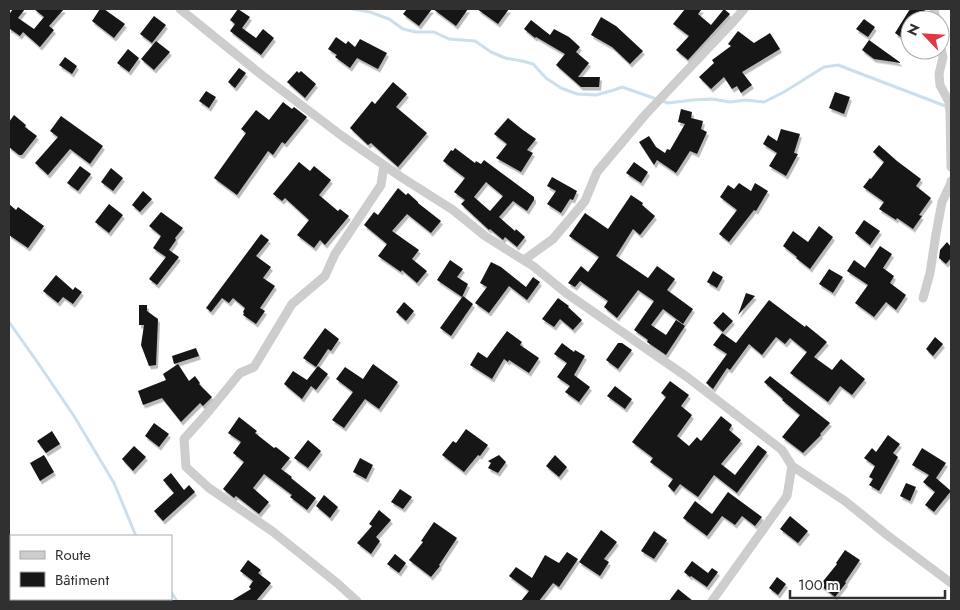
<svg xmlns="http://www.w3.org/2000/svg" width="960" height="610" font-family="Jost,sans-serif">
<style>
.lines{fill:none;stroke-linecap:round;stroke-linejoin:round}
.stream{stroke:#cbdfec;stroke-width:3}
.building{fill:#171717;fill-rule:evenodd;filter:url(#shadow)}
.street{stroke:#cdcdcd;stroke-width:9}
</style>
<defs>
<filter id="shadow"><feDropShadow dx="2" dy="3.5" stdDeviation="0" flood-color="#0004"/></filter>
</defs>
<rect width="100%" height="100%" fill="#fff"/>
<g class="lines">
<path class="stream" d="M353 9 370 12 389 19 403 29 416 32H434L449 39 475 41 491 52 505 58 522 61 533 64 546 78 561 88 577 94 596 95 614 90 622 87 668 103 693 100 712 99 730 102 746 100 764 102 784 92 824 67 838 65 948 107
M9 322 38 363 74 416 114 483 136 536
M171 592 177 601"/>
</g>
<path class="building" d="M13 9H25L18 18 34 29 44 17 34 9H64L49 26 54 30 40 47 23 32 20 36 10 29 9 30V12L10 13Z
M100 9H104L125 24 114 38 92 21Z
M238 9 250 17 242 28 256 38 263 29 274 38 261 55 230 31 235 24 230 20Z
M407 9H432L419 26 403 14Z
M433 9H468L456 26Z
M477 9H509L498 24Z
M685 9H702L698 14 711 25 724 9 730 14 688 60 676 50 689 36 673 24Z
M910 9H926L918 20H910V33L905 40 895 33Z
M154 16 166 25 152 43 140 34Z
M601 17 616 26 643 51 630 64 612 47 591 35Z
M864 19 875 27 868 37 856 29Z
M531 20 550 35 554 29 569 37 580 47 576 52 589 63 578 77H600L599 87H581L556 65 565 54 536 37 535 38 524 29Z
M738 31 754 43 770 33 780 49 742 72 752 85 741 93 737 86 732 89 724 77 711 89 699 77 714 63 712 60 731 46 728 44Z
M336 37 346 44 348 41 355 47 360 39 387 53 378 69 357 58 350 68 335 57 337 55 328 49Z
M869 40 901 63 874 59 862 50Z
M156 41 170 52 154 70 141 59Z
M128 49 139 58 129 72 117 63Z
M65 57 77 66 72 74 59 65Z
M239 68 246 73 235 88 228 82Z
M297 71 299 73 301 71 316 84 305 98 287 82Z
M393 82 407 94 396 107 427 133 398 167 371 143 368 145 350 128 372 101 375 104Z
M206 91 216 97 209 108 199 101Z
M835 92 850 97 844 114 829 108Z
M283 102 292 109 294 107 307 117 285 144 282 142 273 155 268 151 237 195 214 178 246 133 241 129 256 110 269 120Z
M681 109 692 112 691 118 703 121 701 129 707 132 697 154 690 151 676 173 657 160 654 165 639 142 649 136 656 147 665 153 667 149 670 150 685 124 678 122Z
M14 115 26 125 25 127 37 136 22 155H19L9 147V122Z
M61 116 103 146 90 164 70 149 48 175 35 163 58 137 50 131Z
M508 118 523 130 536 139 527 150 533 153 521 172 496 158 507 144 494 134Z
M781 129 800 134 794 153 798 154 786 176 769 166 777 153 763 144 768 135 777 141Z
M879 145 897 161 921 179 916 186 931 198 919 215 922 216 913 229 897 218 896 220 879 209 884 202 863 187 870 178 871 179 884 162 873 152Z
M455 148 475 163 476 161 481 164 484 160 534 197V200L527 211 513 201 499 217 515 231 516 229 525 237 517 247 505 237 503 240 490 229 489 230 461 204 465 200 454 192 465 178 443 161 451 150 453 151ZM486 182 503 196 490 211 474 197Z
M299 162 310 171 314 166 331 180 319 195 338 211 340 209 349 216 325 245 320 240 314 248 297 235 309 220 285 198 282 201 273 194 291 172Z
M634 162 648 172 641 183 626 173Z
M80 166 91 174 78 191 67 183Z
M111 168 123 178 113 191 101 182Z
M552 177 577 191 573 200 570 199 561 213 547 204 556 191 547 186Z
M739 183 751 191 755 183 768 191 756 211 754 210 729 242 719 234 737 210 720 197 728 185 734 189Z
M398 188 406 195 408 193 418 202V203L441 221 431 233 407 214 392 231 419 250 412 259 427 271 417 283 402 270 401 272 378 256 387 244 364 225 374 212 378 215Z
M143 191 152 199 140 212 132 205Z
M631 195 643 203 642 205 655 216 640 235 633 229 616 256 648 278 657 266 675 279 667 290 693 309 683 324 663 309 651 325 666 335 676 320 685 326 666 355 647 342 648 340 634 330 654 301 638 290 617 318 604 307 608 301 580 281 575 287 568 283 581 266 588 272 599 257 569 236 585 213 608 229Z
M9 204 16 210 18 207 44 226 28 248 9 235Z
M109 204 123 215 109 233 95 222Z
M161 212 183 228 175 238 176 240 169 250 179 257 157 285 149 279 166 257 153 248 161 236 149 226Z
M864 220 880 231 870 245 855 233Z
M819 226 833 237 810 269 796 258 797 257 783 246 793 231 808 242Z
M261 234 269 240 256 256 271 267 263 278 275 286 260 308 265 311 256 324 243 315 244 313 243 312 245 308 233 298 229 303 222 298 211 312 206 308Z
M947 242 951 247V258L946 264 939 258 940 250Z
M880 246 892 254 883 268 894 276 890 283 906 295 896 310 886 302 874 317 855 303 868 285 847 271 854 260 865 268Z
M450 260 463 269 457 277 468 284 462 297 437 280Z
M491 262 501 267 526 287 533 277 540 282 527 300 509 286 489 313 475 303 487 287 480 283Z
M829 269 843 277 833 293 819 284Z
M713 271 723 277 717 288 707 282Z
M56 275 73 290 75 287 82 292 73 304 63 297 58 303 43 291Z
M746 293 755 296 738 315Z
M463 296 473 304 451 336 440 328Z
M558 298 569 306 568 307 582 320 573 330 560 319 554 327 542 319Z
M769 300 805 327 806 325 827 342 814 357 832 370 841 359 865 379 852 395 840 386 828 402 790 373 807 352 790 338 785 344 776 337 762 355 749 344 730 370 727 368 713 389 706 383 727 354 713 345 722 333 736 343Z
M404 302 414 311 406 321 396 312Z
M139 305H147V311L158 319 156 365 149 366 141 345 144 325H139Z
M723 312 733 321 723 332 713 323Z
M325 328 339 339 331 351 328 349 316 367 303 358Z
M507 331 522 342 520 345 539 358 529 373 509 360 508 362 504 359 492 379 470 365 478 352 487 358Z
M935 337 943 344 933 356 926 349Z
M562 343 574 352 575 350 585 356 574 375 590 387 579 402 565 392 570 386 557 377 567 363 554 354Z
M618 343H622L632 350 618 369 606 360Z
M196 348 199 356 174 364 172 356Z
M178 364 189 381 195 376 200 383 199 384 212 397 203 406 200 403 181 422 162 398 143 405 138 391 166 380 163 374Z
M373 364 398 382 379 409 365 399 344 428 332 420 353 392 336 379 345 367 363 379Z
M318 366 328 374 316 390 311 386 302 399 284 384 293 371 307 380Z
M770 376 830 423 820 434 821 435 803 453 782 437 800 415 782 400 783 399 764 382Z
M670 381 689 395 681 406 692 415 677 436 689 446 697 437 701 441 721 416 732 425 729 430 741 440 721 464 735 475 758 445 767 452 737 493 714 475 698 497 680 484 674 492 668 486 673 479 650 462 653 458 632 442 666 397 661 393Z
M615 386 632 399 625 409 607 396Z
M239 417 257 431 255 433 274 448 276 447 290 458 281 469 292 477 291 478 316 498 307 510 290 497 292 495 264 474 253 488 269 502 259 514 236 496 234 498 223 489 244 462 233 453 241 442 228 433Z
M154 423 169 434 159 447 145 436Z
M466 429 488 445 480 456 478 455 464 472 442 455 453 441 456 443Z
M52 431 60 444 46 453 37 441Z
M888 435 900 444 893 453 898 457 879 491 869 485 873 479 869 477 875 466 864 458 872 448 876 452Z
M308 440 321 451 308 468 294 458Z
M134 446 146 457 133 471 122 459Z
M922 448 946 463 936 478 951 491 934 512 925 505 935 492 923 482 929 475 912 465Z
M44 455 54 472 40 481 30 463Z
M499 455 506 462 498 473 488 468 491 463 488 461Z
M555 455 567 467 559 477 546 466Z
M360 458 373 465 366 479 353 472Z
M171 473 184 490 189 485 195 492 163 521 154 511 174 493 163 480Z
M906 483 916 487 910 501 900 496Z
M400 489 412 497 403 509 391 502Z
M728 492 762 517 755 526 742 516 735 525 722 516 707 536 683 518 695 501 712 514Z
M324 495 338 507 330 518 316 506Z
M379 510 391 520 376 537 380 541 371 554 357 543 372 526 369 524Z
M790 516 808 531 798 543 780 529Z
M434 522 457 538 439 565 440 566 431 577 409 560 423 542 421 541Z
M601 530 617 542 604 559 609 562 600 576 579 562Z
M654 531 667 540 654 559 641 551Z
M845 550 860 560 845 582 846 583 835 597 820 585 837 564 836 563Z
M567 552 578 559 559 587 553 583 539 601H521L529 591 509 576 516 567 532 578 545 555 559 563Z
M395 554 406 563 399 573 387 564Z
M248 560 261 570 258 573 271 583 256 601H231L251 589 249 587 253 581 240 571Z
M692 561 708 573 712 568 718 572 707 587 691 576 690 577 684 572Z
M777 577 786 584 778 595 769 588Z
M678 589 693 601H669Z"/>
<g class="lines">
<path class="street" d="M180 9 263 76 342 136 401 177 453 210 485 236 533 266 566 293 687 377 782 450 792 466 845 501 887 535 951 583
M934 9 936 20
M940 45 943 57 939 74 940 85 949 102 950 112 951 167
M524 260 553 239 585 201 597 172 645 115 732 23 744 9
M923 298 930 273 936 234 942 202 951 183V181
M357 601 337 583 272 531 209 488 186 467 184 439 209 411 240 373 254 367 292 304 325 276 335 254 381 185 384 165
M712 601 787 496 792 466"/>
</g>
<rect width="960" height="610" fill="none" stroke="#303030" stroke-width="20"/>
<rect x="10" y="535" width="162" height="65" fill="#ffffff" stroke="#acacac"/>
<rect x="20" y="551" width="25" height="8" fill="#cdcdcd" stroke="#acacac"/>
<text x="55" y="560" font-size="15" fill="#303030">Route</text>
<rect x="20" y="572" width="25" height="15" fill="#171717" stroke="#acacac"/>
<text x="55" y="585" font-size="15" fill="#303030">Bâtiment</text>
<g transform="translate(925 35) rotate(295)"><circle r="24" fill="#ffffff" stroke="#acacac"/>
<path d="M0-4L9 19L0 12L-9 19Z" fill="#e23744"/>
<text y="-8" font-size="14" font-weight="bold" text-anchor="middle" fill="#303030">N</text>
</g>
<path d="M790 590v8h155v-8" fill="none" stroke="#303030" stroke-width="2.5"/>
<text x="798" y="590" font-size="15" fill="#303030" stroke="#ffffff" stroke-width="4" paint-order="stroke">100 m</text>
</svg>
